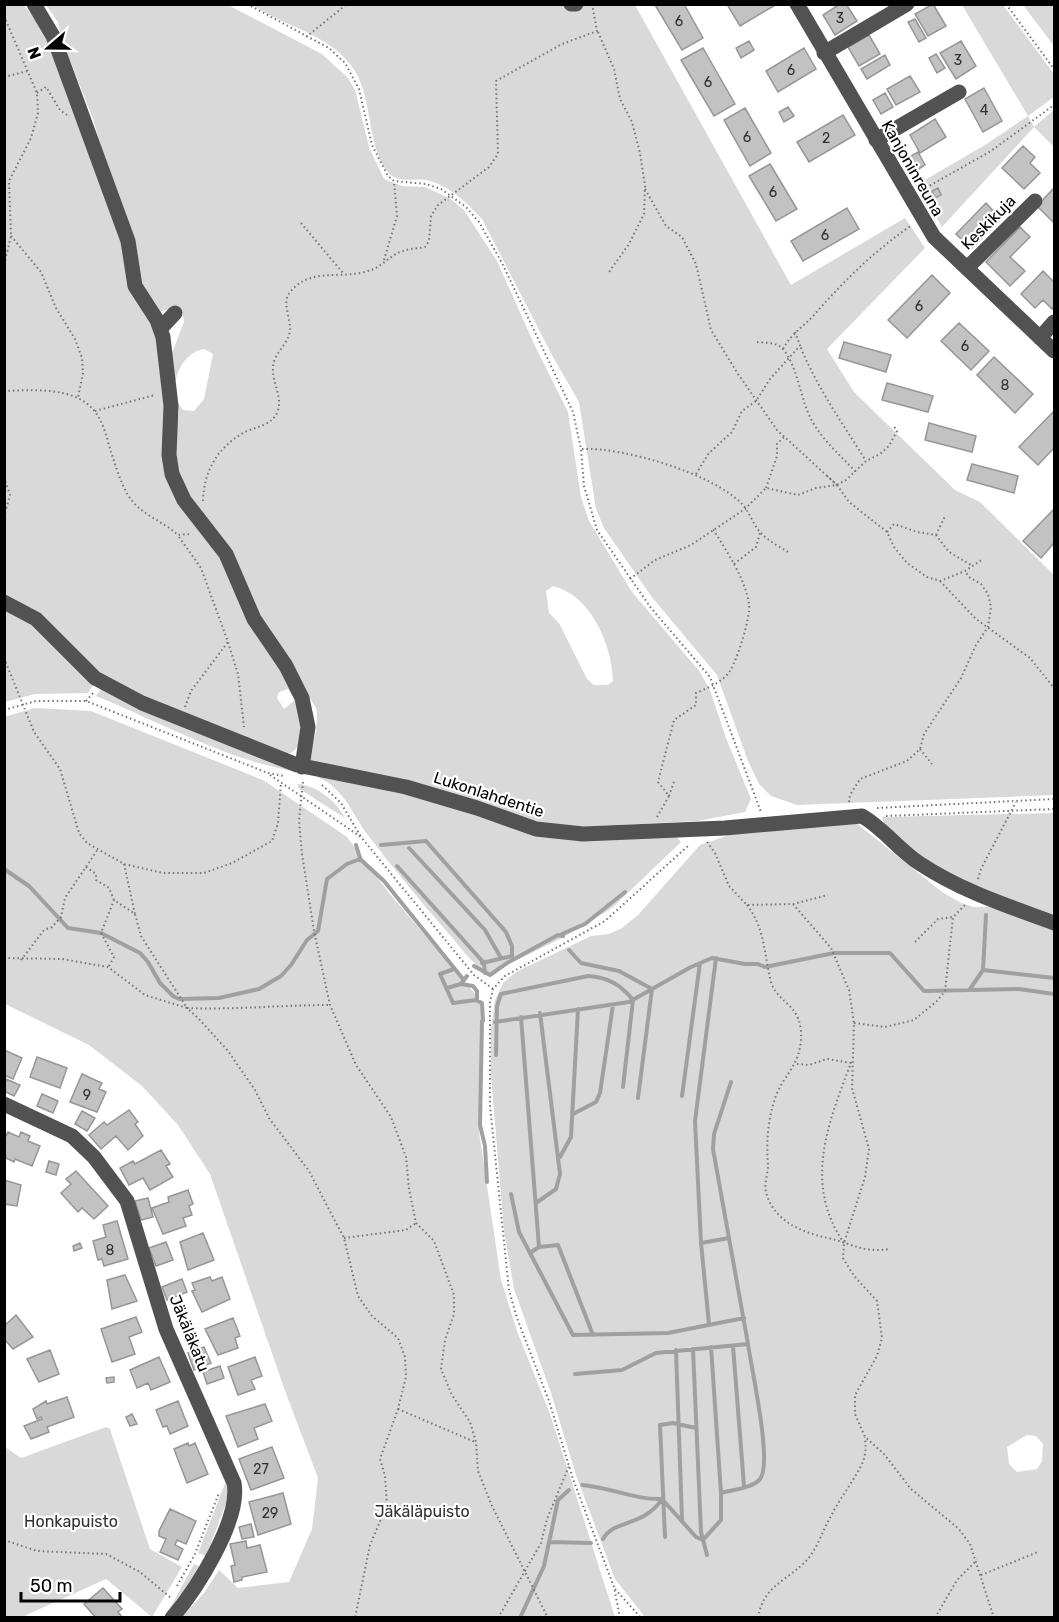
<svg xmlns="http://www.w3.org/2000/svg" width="1059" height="1622" font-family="Rubik,sans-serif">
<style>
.green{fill:#d9d9d9;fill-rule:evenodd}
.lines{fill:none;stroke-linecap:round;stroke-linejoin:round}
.stream{stroke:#a0a0a0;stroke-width:4}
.building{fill:#c2c2c2;stroke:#969696;stroke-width:1.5}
.path{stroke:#747474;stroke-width:2;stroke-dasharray:1.5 3;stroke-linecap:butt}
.minor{stroke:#525252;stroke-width:15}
.labels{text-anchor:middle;stroke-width:4.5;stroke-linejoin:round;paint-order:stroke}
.number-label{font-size:14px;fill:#303030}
.street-label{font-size:16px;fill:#000;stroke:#fff}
.park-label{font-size:16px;fill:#303030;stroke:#fff}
</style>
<rect width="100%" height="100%" fill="#fff"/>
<path class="green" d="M23 4 45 31 156 332 165 403 164 456 291 685C296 703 313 746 288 754L117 687 23 604 5 594 4 5ZM288 689 295 700 284 709 277 698 279 692Z
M46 5H228L322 54 348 78 355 90 369 147 384 179 402 186 425 187 449 198 464 210 497 261 535 346 568 412 581 497 589 521 632 592 700 672 710 690 726 738 751 799 745 812 697 821 559 828 310 764 309 751C315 745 319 717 316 708L188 497 175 463V434L179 412 172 353 184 322 182 311 174 308 159 312 144 293 93 119 61 37 58 22ZM204 349 213 354 204 399 194 411 183 410C166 390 179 353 204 349ZM553 586C591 595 612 645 613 681L608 685H594L587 679 559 623 549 613 546 591Z
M253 5H635L791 285 905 218 925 248 827 349 854 392 955 490 980 502 1054 575V795L797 805 771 796 759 784 748 761 717 675 651 596 604 528 596 509 579 402 553 357 482 219C467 203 449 185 426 180 415 178 401 183 391 175 367 154 373 99 355 71 332 34 286 28 253 5Z
M962 5H1003L1054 74V97L1028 116 1034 127 1054 110V147L1034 127 942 227 918 184 985 145 1028 116Z
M1023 5H1054V46Z
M5 605 25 615 94 684 88 693 35 694 5 702Z
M101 689 299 772C227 761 163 723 96 696Z
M35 708 91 711 263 780 347 837 389 893 476 995 481 1006 479 1132 501 1280 517 1331 550 1414 615 1617H182L204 1593 219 1570 238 1588 289 1582 312 1529 318 1478 284 1388 210 1174 178 1125 142 1086 89 1045 5 1004 4 717Z
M318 774 392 787 544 837 676 836 681 842 612 908 562 938 488 974C473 965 461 948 449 934 421 902 393 868 367 834 353 815 343 787 319 778Z
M298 784C318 786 336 801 345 818L298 788Z
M1054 813V918C1000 898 956 883 909 847 899 839 885 831 882 817Z
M855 822 942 892 961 903 974 907H991L1054 930V1617H645L615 1579 577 1478 551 1393 514 1289 504 1231 491 1075V1029L495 1000 503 983 516 972 591 936 609 934 622 928 638 915 700 845 735 833ZM1027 1435 1036 1436 1043 1444 1042 1461 1037 1469 1017 1472 1009 1464 1007 1447Z
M106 1427 110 1429 150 1549 182 1567 152 1617 106 1579 22 1617H5V1447L21 1458Z
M226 1481 228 1498 206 1556 198 1553Z
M194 1564 201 1567 200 1570 168 1612Z"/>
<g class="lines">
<path class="stream" d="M356 845 360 858
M381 845 426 841 506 932 512 946V956
M409 848 485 930 501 958
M397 866 484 963 485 973
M4 869 29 886 68 928 101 933 140 953 148 962 160 983 173 996 179 999 219 998 259 989 281 976 291 965 307 940 318 931 327 879 347 864 360 859 384 881 463 979
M562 934 585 924 625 892
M569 950 581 963 619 971 652 989 638 1098
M482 963 512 956
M474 966 490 975 507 963 558 935 563 936
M454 969 440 974 453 1003 476 1000 482 1003 483 1021
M983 970 986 915
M461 984 473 986 477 991V1000
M447 988 461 984 467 976
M970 989 983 970 1054 978
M521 1017 539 1247
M482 1021 480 1125 485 1146 487 1182
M495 1022 629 1002 691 967 712 958 745 964H758L765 967 834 953H890L924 991 1019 989 1054 994
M496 1055 497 1006 501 994 588 976C608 977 621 985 633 1000L623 1087
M682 1096 700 963
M573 1114 596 1102 600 1093 613 1005
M560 1157 571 1137 578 1009
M511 1194 519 1232 573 1335 668 1333 744 1318
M536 1203 556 1189 560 1174 540 1013
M701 1243 729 1238
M530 1253 539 1247 558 1245 593 1335
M709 1324 701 1243 695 1121 716 958
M733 1346 744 1486
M711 1347 721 1493
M693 1349 701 1532 707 1555
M676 1350 682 1520
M575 1374 622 1370 656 1353 748 1344 713 1149 714 1134 731 1082
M582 1485C609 1487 635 1500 662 1499L696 1537 703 1540 721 1520V1493C731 1490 753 1488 760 1479 773 1464 751 1367 748 1344
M665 1537 660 1425 673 1423 696 1428
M603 1539C614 1519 644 1527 662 1499
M549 1542 591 1543
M520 1618 544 1566 558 1500 569 1490"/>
</g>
<path class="building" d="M684 4 703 38 682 50 655 5Z
M730 4H777L740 26 728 6Z
M840 4H846L857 21 835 35 823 15Z
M933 4 946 26 928 36 915 14Z
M915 19 926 38 919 42 908 22Z
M869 35 880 54 859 66 848 47Z
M749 41 754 50 741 58 736 48Z
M961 41 976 66 956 79 940 53Z
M703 48 735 104 714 116 681 60Z
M804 48 816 69 778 92 766 71Z
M936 54 945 68 937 73 929 58Z
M885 55 890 65 867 79 861 69Z
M910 76 920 92 896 105 887 89Z
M984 88 1002 121 983 132 965 99Z
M885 93 893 107 881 114 873 100Z
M788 107 794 116 784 122 779 112Z
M745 108 771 153 750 166 724 120Z
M843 115 855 135 809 162 797 142Z
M935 119 946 137 920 153 910 135Z
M1023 146 1035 157 1030 163 1040 173 1024 189 1002 168Z
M918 152 925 165 914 172 906 159Z
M770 164 797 209 776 221 749 176Z
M938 188 941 195 935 198 932 191Z
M1054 188V221L1053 222 1037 206Z
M986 203 1001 219 971 249 956 234Z
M847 208 859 229 803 261 791 241Z
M1020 227 1030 237 1010 257 1025 271 1010 286 986 262Z
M1043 271 1054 282V306L1052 309 1043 300 1035 308 1021 294Z
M932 275 950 293 907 338 888 320Z
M959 323 989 351 971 370 941 341Z
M844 342 891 355 886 372 839 358Z
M994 357 1033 394 1015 413 977 375Z
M887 383 933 396 928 412 882 400Z
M1054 411V448L1038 465 1019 447Z
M929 423 976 436 972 452 925 440Z
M972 464 1018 476 1014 493 967 480Z
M1054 509V543L1041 558 1023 541Z
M4 1050 22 1058 13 1079 4 1075Z
M37 1057 67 1068 60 1088 30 1077Z
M82 1074 102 1083 99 1089 106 1092 97 1112 70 1102Z
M6 1079 20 1085 14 1096 4 1091Z
M42 1094 58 1101 53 1113 37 1106Z
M129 1110 138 1122 135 1124 143 1136 128 1150 116 1136 101 1149 89 1135 104 1122 107 1125Z
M82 1111 95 1118 87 1131 75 1124Z
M8 1132 19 1137 21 1132 30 1136 28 1141 40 1146 32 1166 15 1159 14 1162 6 1158 4 1140Z
M161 1150 170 1164 166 1166 173 1177 150 1190 143 1178 129 1185 120 1168 133 1161 135 1164Z
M49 1161 59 1164 56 1175 46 1172Z
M76 1171 108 1206 94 1219 82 1208 78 1212 61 1193 71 1184 66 1179Z
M4 1180 21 1185 17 1206 4 1204Z
M188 1190 193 1204 189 1206 192 1215 183 1218 186 1226 163 1234 152 1208 169 1202 168 1197Z
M148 1198 153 1217 141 1220 135 1201Z
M117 1221 128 1259 104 1266 102 1259 98 1260 93 1241 106 1237 103 1225Z
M203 1233 214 1260 188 1270 180 1242Z
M166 1242 173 1260 156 1266 149 1248Z
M80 1243 82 1248 74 1251 73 1246Z
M125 1275 137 1301 112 1309 107 1280Z
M210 1277 212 1281 222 1277 230 1299 202 1312 192 1291 195 1290 192 1283Z
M182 1279 187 1292 167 1300 162 1287Z
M16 1315 33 1337 13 1349 4 1339V1326Z
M136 1317 142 1332 129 1337 135 1354 112 1362 101 1329Z
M233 1318 240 1336 235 1338 238 1348 218 1355 205 1329Z
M204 1347 211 1363 194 1370 188 1353Z
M50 1350 59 1374 39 1382 27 1359Z
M159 1357 170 1382 151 1390 148 1383 137 1388 130 1370Z
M255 1357 262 1376 251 1380 255 1389 238 1395 228 1367Z
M220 1366 224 1378 207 1384 203 1372Z
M114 1377V1382L107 1383 106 1378Z
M67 1397 74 1417 47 1427 49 1432 31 1439 24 1426 42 1419 41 1417 37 1419 33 1409 46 1401 47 1404Z
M178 1401 188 1426 170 1434 167 1426 163 1427 156 1410Z
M265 1404 272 1421 254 1428 258 1439 238 1447 226 1416Z
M132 1414 137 1424 130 1426 126 1417Z
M188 1443 189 1446 195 1443 208 1474 187 1483 174 1449Z
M272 1447 284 1478 251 1490 239 1459Z
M283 1493 291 1524 258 1535 249 1502Z
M170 1509 196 1521 186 1544 177 1540 175 1545 183 1549 178 1560 160 1552 166 1539 159 1536V1531Z
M251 1524 254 1537 242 1539 239 1527Z
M246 1541 247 1548 260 1545 267 1572 242 1577V1580L234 1582 231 1566 235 1565 230 1544Z
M103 1588 122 1609 118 1612 123 1618H96L84 1604Z"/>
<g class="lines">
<path class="path" d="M247 4 329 48 345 63 359 89 372 145 388 176 394 181 426 184 441 189 466 207 479 222 502 263 573 412 581 449 584 486 597 530 651 608 710 677 761 812
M1006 4 1054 69
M4 16 37 93 38 113 31 138 9 181 11 236 4 265
M598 32 614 69 620 99 632 122 640 153 645 186 644 214 629 244 609 272
M306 37 347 4
M4 77 28 71
M37 93 46 87 60 110 67 115
M645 189 666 226 682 237 696 264 711 330 738 374 777 430 837 485 827 476
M922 190 991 151 1054 105
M301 223 343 273
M11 236 41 272 56 308 75 339 82 358 83 373 78 398
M384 260 397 216 394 181
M795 332 801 348
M757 342C766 343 777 342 783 349 798 367 800 398 811 419 822 440 840 455 856 472
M783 349C791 334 803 327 814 315 844 281 874 251 912 225
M4 391C33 390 77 386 96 413 104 424 107 439 111 452 116 466 120 482 128 495 139 514 163 521 178 535L191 534
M95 411 155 395
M582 449C623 447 710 473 740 502 749 510 752 523 760 532 768 541 780 547 790 553
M696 474 709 453 732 432 742 411 756 401 770 379 797 349 801 348C818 389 843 424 866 461
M4 477 10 495 4 517
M837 485 849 502 887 532 894 547 907 563 927 577 940 581 965 571 983 559
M766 488 777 456V444L784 437
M203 501C204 472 216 449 243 433 254 427 271 426 277 413 285 396 267 377 275 359 279 349 288 343 290 331 291 320 283 304 288 295 307 266 341 280 368 271 381 268 391 254 403 251 410 248 418 249 425 247L429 241 431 216 438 205 489 167 498 154 496 81 562 44 597 31 592 4
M887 532 894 524 917 532 936 535 949 552 971 565
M936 535 945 516
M179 537 201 568 228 642 238 674 244 727
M734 564 756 547 760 533
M630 579 655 560 691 545 745 509 766 488 798 495 816 488 837 485 846 480 866 461 880 454 889 446 897 431 893 425
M940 581 976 619 1030 658 1054 688
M4 658 34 732 60 769 79 833 87 843 124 864 163 873H204L232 863 272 841 278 823 281 783
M86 701 94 692
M185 707 191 691 228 642
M4 710 36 701H86L268 773 284 776
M920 749 932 764
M270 775 361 837 474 975 493 989
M303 782 299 821 302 854 314 931 330 1005 356 1065 391 1117 406 1157 409 1189 416 1223 434 1241 454 1295V1314L445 1340 441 1369 452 1395 470 1422 476 1442 478 1471 492 1506 548 1618
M322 785 341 803 361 837
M669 796 675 779
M849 802 850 795 860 779 907 761 920 749 924 734 961 678 976 645 988 627 991 607 988 594 981 584 969 577 965 571
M877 808 1054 799
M886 816 1054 809
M657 817 669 796 658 782 674 720 696 705V693C707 688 723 682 730 671 737 660 751 617 749 604 745 578 727 552 713 529
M707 842 715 853 729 886 747 905 793 904 828 895
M124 864 135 914
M86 867 96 874V880L109 888 114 900 135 914 141 936 187 1008C234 1010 282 1005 329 1005
M978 879 981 869 1016 802
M793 904 831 948 849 990 854 1023 852 1088 869 1149 865 1177 844 1243 843 1258 854 1276 877 1301 882 1338 877 1356 855 1395V1414L865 1437 884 1454 911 1489 959 1529 970 1544 994 1618
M747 905C765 928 764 954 771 982 778 1005 803 1003 801 1040 799 1065 786 1073 777 1093 768 1116 766 1141 768 1165 768 1173 764 1184 766 1192 773 1221 803 1233 828 1238 854 1244 862 1253 890 1249
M915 942 938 919 953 917
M4 958 62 959 108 967 145 995 187 1008 199 1019 228 1051 255 1090 269 1118 309 1171 344 1238 358 1296 372 1316 398 1338 405 1357 406 1377 398 1409 380 1459 385 1476 387 1505 370 1545 355 1618
M21 960 44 930 52 927 61 917 65 898 98 849
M109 966 114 957 101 933 114 900
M854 1023 885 1027 914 1020 937 1001 945 991 953 917 965 905
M797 1064 809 1065 827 1059 851 1063C828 1123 803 1184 844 1243
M344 1238 406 1230 416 1223
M398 1409 475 1442
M4 1540 37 1551 106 1554 140 1572 171 1598
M981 1575 1038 1552
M177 1586 195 1554 219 1493
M615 1589 641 1618
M498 1618 541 1543 547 1519 569 1466
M620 1618 614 1587 573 1479 549 1401 517 1318 509 1290 490 1106V1002L493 989 505 976 605 921 689 845
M758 1618C763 1587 783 1583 804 1563 817 1551 822 1531 831 1516 840 1498 853 1482 862 1464 866 1455 866 1447 865 1437
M935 1618 957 1580 977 1560"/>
<path class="minor" d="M34 4 53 36 128 241 135 286 157 320 163 337 171 406 169 455 172 474 184 500 226 554 254 619 286 666 302 698 308 727 302 767
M571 4H576
M797 4 934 237 1054 351
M824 53 907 4
M876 140 959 92
M967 268 1035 201
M160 329 175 313
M1040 338 1054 322
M4 602 36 619 95 678 142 703 297 765 406 787 477 808 536 829 583 834 725 828 862 816C883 828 899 850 919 863 961 891 1008 906 1054 923
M4 1104 72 1136 94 1157 127 1201 166 1329 234 1483C241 1520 196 1590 172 1618"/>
</g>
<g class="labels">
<g class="number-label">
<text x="840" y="23">3</text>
<text x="679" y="26">6</text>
<text x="958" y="65">3</text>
<text x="791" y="75">6</text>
<text x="708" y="87">6</text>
<text x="984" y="115">4</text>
<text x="747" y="142">6</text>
<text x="826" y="143">2</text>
<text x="773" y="197">6</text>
<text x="825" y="240">6</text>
<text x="919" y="311">6</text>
<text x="965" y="351">6</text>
<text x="1005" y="390">8</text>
<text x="87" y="1100">9</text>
<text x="110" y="1255">8</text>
<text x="261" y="1474">27</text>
<text x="270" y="1518">29</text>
</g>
<g class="street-label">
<text transform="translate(913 168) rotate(60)" y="6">Kanjoninreuna</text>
<text transform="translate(988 222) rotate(-45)" y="6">Keskikuja</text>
<text transform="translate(489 794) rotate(18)" y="6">Lukonlahdentie</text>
<text transform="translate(190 1333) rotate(68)" y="6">Jäkäläkatu</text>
</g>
<g class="park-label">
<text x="422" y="1517">Jäkäläpuisto</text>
<text x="71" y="1527">Honkapuisto</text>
</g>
</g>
<rect width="1059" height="1622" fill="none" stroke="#000000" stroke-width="12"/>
<g transform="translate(48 48) rotate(250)" stroke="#ffffff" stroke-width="4.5" paint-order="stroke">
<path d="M0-4.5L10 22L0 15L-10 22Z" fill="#000000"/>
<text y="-9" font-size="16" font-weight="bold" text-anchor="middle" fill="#000000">N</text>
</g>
<path d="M21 1592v9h99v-9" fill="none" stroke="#000000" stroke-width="3"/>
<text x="30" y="1592" font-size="18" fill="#000000" stroke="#ffffff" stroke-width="4.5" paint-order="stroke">50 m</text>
</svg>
